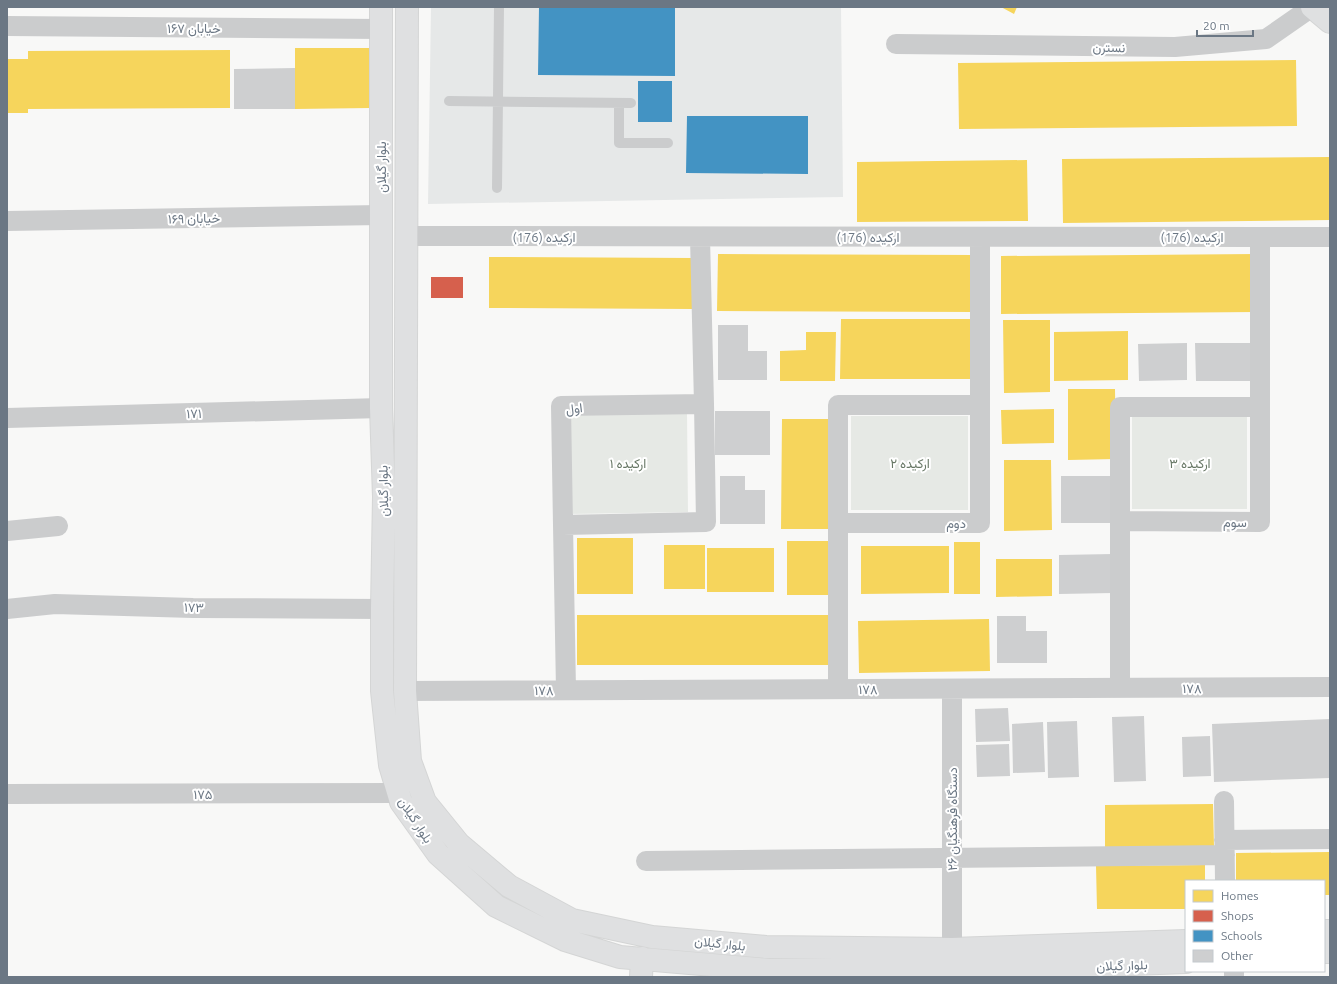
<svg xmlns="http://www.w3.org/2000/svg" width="1337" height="984" font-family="Ubuntu,Vazirmatn,sans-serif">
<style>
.built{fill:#e6e8e8}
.green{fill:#e6e9e5}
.homes{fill:#f6d55c}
.shops{fill:#d6604d}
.schools{fill:#4393c3}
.building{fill:#cecfd0}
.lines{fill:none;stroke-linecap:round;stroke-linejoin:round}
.secondary-casing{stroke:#d4d5d5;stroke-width:24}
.service{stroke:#cbcccd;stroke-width:10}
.minor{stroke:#cbcccd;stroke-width:20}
.secondary{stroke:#dfe0e1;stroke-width:22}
.labels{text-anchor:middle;stroke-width:4;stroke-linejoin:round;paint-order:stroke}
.street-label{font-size:13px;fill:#6b7784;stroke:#fff}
.park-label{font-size:13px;fill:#677765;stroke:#fff}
</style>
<rect width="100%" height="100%" fill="#f8f8f7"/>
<path class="built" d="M431 7H841L843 197 428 204Z"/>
<path class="green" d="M687 413 688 512 569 514 568 415Z
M851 416H968V510H851Z
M1132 416H1247V509H1132Z"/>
<path class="homes" d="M1001 7H1017L1014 14Z
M295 48H369L370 108 295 109Z
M230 50V108L28 109V113H7V59H28V51Z
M1296 60 1297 126 959 129 958 63Z
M1330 157V220L1063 223 1062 159Z
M1027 160 1028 221 857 222V162Z
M718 254 975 255V312L717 311Z
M1256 254V312L1001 314V256Z
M489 257 693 258 692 309 489 308Z
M841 319H976L975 379H840Z
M1003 320H1050V392L1004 393Z
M1128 331V380L1054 381V332Z
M806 332H836L835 381H780V351L806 350Z
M1068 389H1115L1116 459 1068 460Z
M1054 409V443L1002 444 1001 410Z
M782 419H830V529H781Z
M1004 460H1051L1052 530 1004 531Z
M577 538H633V594H577Z
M787 541H831L830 595H787Z
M954 542H980V594H954Z
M664 545H705V589H664Z
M861 546H949V593L861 594Z
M707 548H774V592H707Z
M996 559H1052V596L996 597Z
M577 615H834V665H577Z
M989 619 990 671 859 673 858 621Z
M1213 804 1214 847 1105 848V805Z
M1330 852V895H1324V881H1236V853Z
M1205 865V881H1186V909H1097L1096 866Z"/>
<path class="shops" d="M431 277H463V298H431Z"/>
<path class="schools" d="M539 7H675V76L538 75Z
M638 81H672V122H638Z
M687 116H808V174L686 173Z"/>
<path class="building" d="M295 68V109H234V69Z
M718 325H748V351H767V380H718Z
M1187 343V380L1139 381 1138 344Z
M1195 343H1252V381H1196Z
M715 411H770V455H715Z
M720 476H745V490H765V524H720Z
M1061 476H1112V523H1061Z
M1113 554V593L1059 594V555Z
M997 616H1026V631H1047V663H997Z
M1008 708 1010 741 976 742 975 709Z
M1144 716 1146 781 1114 782 1112 717Z
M1330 719V778L1214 782 1212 724Z
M1077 721 1079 777 1048 778 1047 722Z
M1043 722 1045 772 1013 773 1012 724Z
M1210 736 1211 776 1183 777 1182 737Z
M1009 744 1010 776 977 777 976 745Z"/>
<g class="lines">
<defs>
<path id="secondary" d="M381 7V408L384 497 382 609V691L390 765 401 802 438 854 496 906 565 940 620 957 769 970 1002 969 1186 962
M407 7 405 691 410 761 425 802 459 844 509 886 572 920 652 937 766 947 952 949 1186 941
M1312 7 1330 22
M1324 931H1330
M1324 952H1330
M641 977 642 958"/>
</defs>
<use href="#secondary" class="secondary-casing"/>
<path class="service" d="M449 101 631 103
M619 103V143H668
M497 188 499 7"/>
<path class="minor" d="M7 26 381 29
M896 44 1175 47 1266 39 1312 7
M7 221 381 215
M406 236 1330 237
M700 237 704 404
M980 237V405
M1260 237V407
M704 404 706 522 563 525 561 406Z
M838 405H980V523H838Z
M1120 407H1260V522L1120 521Z
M7 418 381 408
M838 523V689
M563 525 566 690
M7 531 58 526
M7 609 55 604 193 608 382 609
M1120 688V521
M952 689V949L953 965
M405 691 1330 687
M7 794 399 793
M1224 801 1225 881
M1224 840 1330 839
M646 861 1225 855
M1234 971V977"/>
<use href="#secondary" class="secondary"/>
</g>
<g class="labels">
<g class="street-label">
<text x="194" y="33">خیابان ۱۶۷</text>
<text transform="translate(1109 47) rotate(1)" y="5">نسترن</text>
<text transform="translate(381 167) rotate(-90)" y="5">بلوار گیلان</text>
<text transform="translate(194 218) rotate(-1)" y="5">خیابان ۱۶۹</text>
<text x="544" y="242">ارکیده (176)</text>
<text x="868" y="242">ارکیده (176)</text>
<text x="1192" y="242">ارکیده (176)</text>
<text transform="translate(574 408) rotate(-7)" y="5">اول</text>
<text transform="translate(194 413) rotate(-1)" y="5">۱۷۱</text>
<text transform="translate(383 491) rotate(-91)" y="5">بلوار گیلان</text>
<text x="1235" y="527">سوم</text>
<text x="956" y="528">دوم</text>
<text transform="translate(194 607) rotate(1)" y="5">۱۷۳</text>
<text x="1192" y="693">۱۷۸</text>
<text x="868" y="694">۱۷۸</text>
<text x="544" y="695">۱۷۸</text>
<text x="203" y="799">۱۷۵</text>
<text transform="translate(952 819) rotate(-90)" y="5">۲۶ دستگاه فرهنگیان</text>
<text transform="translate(416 820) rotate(57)" y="5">بلوار گیلان</text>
<text transform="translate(720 943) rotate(6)" y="5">بلوار گیلان</text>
<text transform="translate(1122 965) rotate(-2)" y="5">بلوار گیلان</text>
</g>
<g class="park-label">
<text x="628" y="468">ارکیده ۱</text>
<text x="910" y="468">ارکیده ۲</text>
<text x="1190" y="468">ارکیده ۳</text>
</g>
</g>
<rect width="1337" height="984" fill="none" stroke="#6b7784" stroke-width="16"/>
<rect x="1185" y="880" width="140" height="92" fill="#ffffff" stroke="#c4c9ce"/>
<rect x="1193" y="890" width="20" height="12" fill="#f6d55c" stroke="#c4c9ce"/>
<text x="1221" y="900" font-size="12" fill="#6b7784">Homes</text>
<rect x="1193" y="910" width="20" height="12" fill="#d6604d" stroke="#c4c9ce"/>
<text x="1221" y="920" font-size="12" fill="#6b7784">Shops</text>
<rect x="1193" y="930" width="20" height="12" fill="#4393c3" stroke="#c4c9ce"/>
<text x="1221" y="940" font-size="12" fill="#6b7784">Schools</text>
<rect x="1193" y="950" width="20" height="12" fill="#cecfd0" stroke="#c4c9ce"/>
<text x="1221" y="960" font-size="12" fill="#6b7784">Other</text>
<path d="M1197 30v6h56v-6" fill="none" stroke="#6b7784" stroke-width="2"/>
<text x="1203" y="30" font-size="12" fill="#6b7784" stroke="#ffffff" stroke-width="3" paint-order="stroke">20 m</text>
</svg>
